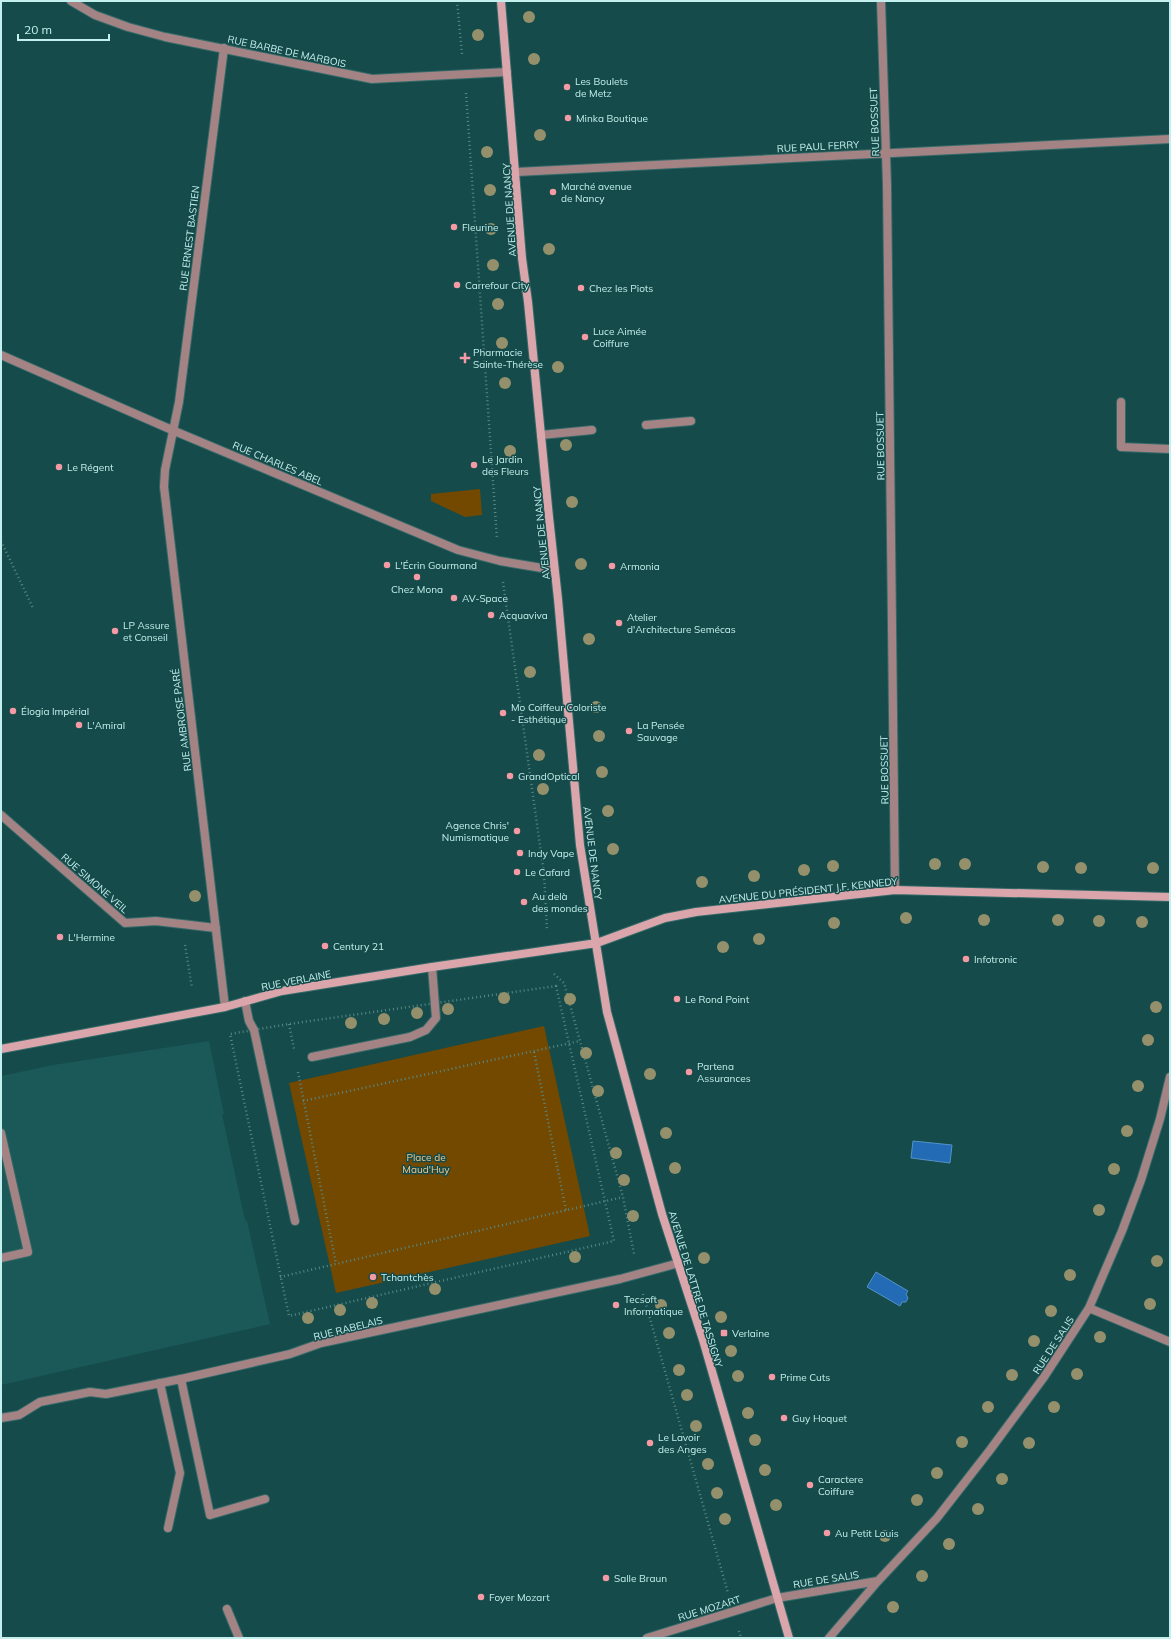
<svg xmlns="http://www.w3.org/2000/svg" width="1171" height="1639" font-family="Mulish,sans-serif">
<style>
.built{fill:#1b5958}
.green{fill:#734900}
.water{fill:#236bb5;stroke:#5393c6}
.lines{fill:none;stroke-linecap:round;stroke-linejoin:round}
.lane-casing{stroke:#346968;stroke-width:10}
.street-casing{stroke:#346968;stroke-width:10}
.secondary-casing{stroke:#346968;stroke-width:10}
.path{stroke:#568887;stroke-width:2.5;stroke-dasharray:1 3;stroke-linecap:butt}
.lane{stroke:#a48385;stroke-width:8}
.street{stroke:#a48385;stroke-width:8}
.secondary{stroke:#dba6ab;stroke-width:8}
.tree{fill:#94906c}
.poi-dot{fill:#f49aa4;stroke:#154b4a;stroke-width:1.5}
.labels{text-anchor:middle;stroke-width:3;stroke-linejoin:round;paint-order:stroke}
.street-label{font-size:10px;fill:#c3f0ee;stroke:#154b4a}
.poi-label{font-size:10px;fill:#c3f0ee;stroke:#154b4a;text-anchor:start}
.park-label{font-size:10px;fill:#fbc887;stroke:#154b4a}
</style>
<rect width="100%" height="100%" fill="#154b4a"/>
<path class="built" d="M209 1041 224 1114H222L245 1220 247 1221 270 1324 1 1385V1076L53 1065Z"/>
<path class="green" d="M480 489 482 515 465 517 431 501V494Z
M544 1026 590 1236 336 1293 289 1083Z"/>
<path class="water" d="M913 1141 952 1145 950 1163 911 1158Z
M876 1272 908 1291 906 1294 908 1298 906 1302H902L900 1306 867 1287Z"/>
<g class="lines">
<defs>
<path id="lane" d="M1121 402V447L1170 449
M646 425 691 421
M541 435 592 430
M245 1001 249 1021 254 1030 295 1221
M312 1057 410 1037 426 1030 436 1018 432 967
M1 1133 28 1252 1 1258
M181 1379 210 1515 265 1499
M160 1383 180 1473 168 1528
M227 1609 239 1638"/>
<path id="street" d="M71 1 95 15 128 27 165 37 372 79 507 72
M881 1 887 185 895 890
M224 48 179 402 165 470 164 487 225 1007
M516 172 1170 139
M1 355 172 430 458 550 500 561 554 570
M1 815 125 923 156 921 216 928
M1089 1308 1170 1342
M1 1418 19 1415 40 1402 90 1392 106 1394 181 1379 290 1354 321 1343 620 1279 679 1263
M647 1638 777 1598 878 1581
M829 1638 878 1581 937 1518 990 1450 1044 1377 1089 1308 1122 1231 1141 1180 1160 1119 1170 1077"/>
<path id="secondary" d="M501 1 522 258 528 302 549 517 558 599 580 845 607 1012 662 1214 703 1340 789 1638
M1 1049 225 1007 282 991 432 967 597 943 665 918 696 912 895 890 1170 897"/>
</defs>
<use href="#lane" class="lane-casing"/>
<use href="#street" class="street-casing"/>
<use href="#secondary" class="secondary-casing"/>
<path class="path" d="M457 1 462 54
M466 93 497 539
M1 541 33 608
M503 582 544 874 547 930
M544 874 565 871
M185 945 192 988
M554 974 564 983 580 1041 623 1197 634 1254
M556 986 614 1241 289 1316 230 1034 289 1024Z
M289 1024 294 1049
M534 1052 566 1210
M298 1072 336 1264
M303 1101 580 1041
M280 1277 623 1197
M643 1294 728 1593
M739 1631 741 1638"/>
<use href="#lane" class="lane"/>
<use href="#street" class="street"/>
<use href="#secondary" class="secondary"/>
</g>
<g class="tree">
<circle cx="529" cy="17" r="6"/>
<circle cx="478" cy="35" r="6"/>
<circle cx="534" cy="59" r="6"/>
<circle cx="540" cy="135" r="6"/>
<circle cx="487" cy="152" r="6"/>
<circle cx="490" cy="190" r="6"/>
<circle cx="491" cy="229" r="6"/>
<circle cx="549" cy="249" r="6"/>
<circle cx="493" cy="265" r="6"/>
<circle cx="498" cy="304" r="6"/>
<circle cx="502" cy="343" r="6"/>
<circle cx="558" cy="367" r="6"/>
<circle cx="505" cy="383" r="6"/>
<circle cx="566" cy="445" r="6"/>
<circle cx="510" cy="451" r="6"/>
<circle cx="572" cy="502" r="6"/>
<circle cx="581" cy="564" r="6"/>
<circle cx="589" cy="639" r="6"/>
<circle cx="530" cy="672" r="6"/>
<circle cx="596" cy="707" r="6"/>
<circle cx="599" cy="736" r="6"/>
<circle cx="539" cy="755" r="6"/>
<circle cx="602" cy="772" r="6"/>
<circle cx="543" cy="789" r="6"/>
<circle cx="608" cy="811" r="6"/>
<circle cx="613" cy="849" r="6"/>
<circle cx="935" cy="864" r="6"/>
<circle cx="965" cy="864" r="6"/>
<circle cx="833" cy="866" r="6"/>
<circle cx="1043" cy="867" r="6"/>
<circle cx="1081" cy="868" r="6"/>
<circle cx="1153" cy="868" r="6"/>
<circle cx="804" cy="870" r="6"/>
<circle cx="754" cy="876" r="6"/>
<circle cx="702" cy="882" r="6"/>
<circle cx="195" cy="896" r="6"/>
<circle cx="906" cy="918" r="6"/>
<circle cx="984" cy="920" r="6"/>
<circle cx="1058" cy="920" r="6"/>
<circle cx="1099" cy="921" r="6"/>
<circle cx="1142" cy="922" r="6"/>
<circle cx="834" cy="923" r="6"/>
<circle cx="759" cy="939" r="6"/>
<circle cx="723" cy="947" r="6"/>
<circle cx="504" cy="998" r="6"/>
<circle cx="570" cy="999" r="6"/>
<circle cx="1156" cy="1007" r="6"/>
<circle cx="448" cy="1009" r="6"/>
<circle cx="417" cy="1013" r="6"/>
<circle cx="384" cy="1019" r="6"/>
<circle cx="351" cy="1023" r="6"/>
<circle cx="1148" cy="1040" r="6"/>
<circle cx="586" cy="1053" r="6"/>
<circle cx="650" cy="1074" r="6"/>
<circle cx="1138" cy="1086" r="6"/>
<circle cx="598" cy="1091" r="6"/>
<circle cx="1127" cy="1131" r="6"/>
<circle cx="666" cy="1133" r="6"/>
<circle cx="616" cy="1153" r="6"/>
<circle cx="675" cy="1168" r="6"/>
<circle cx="1114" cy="1169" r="6"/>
<circle cx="624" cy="1180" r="6"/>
<circle cx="1099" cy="1210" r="6"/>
<circle cx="633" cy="1216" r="6"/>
<circle cx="575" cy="1257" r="6"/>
<circle cx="704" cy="1258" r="6"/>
<circle cx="1157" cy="1261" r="6"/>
<circle cx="1070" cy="1275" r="6"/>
<circle cx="435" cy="1289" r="6"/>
<circle cx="372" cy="1303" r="6"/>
<circle cx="1150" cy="1304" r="6"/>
<circle cx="661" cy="1305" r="6"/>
<circle cx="340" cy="1310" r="6"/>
<circle cx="1051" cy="1311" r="6"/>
<circle cx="721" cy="1317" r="6"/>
<circle cx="308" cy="1318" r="6"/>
<circle cx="669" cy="1333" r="6"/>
<circle cx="1100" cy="1337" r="6"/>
<circle cx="1034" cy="1341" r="6"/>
<circle cx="731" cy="1351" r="6"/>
<circle cx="679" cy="1370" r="6"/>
<circle cx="1077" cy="1374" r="6"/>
<circle cx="1012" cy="1375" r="6"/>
<circle cx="738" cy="1376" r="6"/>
<circle cx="687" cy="1395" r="6"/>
<circle cx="988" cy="1407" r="6"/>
<circle cx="1054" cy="1407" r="6"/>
<circle cx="748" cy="1413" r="6"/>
<circle cx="696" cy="1426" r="6"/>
<circle cx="755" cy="1440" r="6"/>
<circle cx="962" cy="1442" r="6"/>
<circle cx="1029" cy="1443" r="6"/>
<circle cx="708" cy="1464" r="6"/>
<circle cx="765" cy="1470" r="6"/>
<circle cx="937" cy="1473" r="6"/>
<circle cx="1002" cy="1479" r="6"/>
<circle cx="717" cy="1493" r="6"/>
<circle cx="917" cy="1500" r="6"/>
<circle cx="776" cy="1505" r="6"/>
<circle cx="978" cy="1509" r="6"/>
<circle cx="725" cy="1519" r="6"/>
<circle cx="885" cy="1536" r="6"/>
<circle cx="949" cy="1544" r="6"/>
<circle cx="922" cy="1576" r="6"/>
<circle cx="893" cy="1607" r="6"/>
</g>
<g class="poi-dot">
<circle cx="567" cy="87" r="4"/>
<circle cx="568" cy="118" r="4"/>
<circle cx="553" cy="192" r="4"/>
<circle cx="454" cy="227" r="4"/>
<circle cx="457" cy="285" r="4"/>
<circle cx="581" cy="288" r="4"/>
<circle cx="585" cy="337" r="4"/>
<path d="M463 352h4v4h4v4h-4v4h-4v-4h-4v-4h4z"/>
<circle cx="474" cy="465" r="4"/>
<circle cx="59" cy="467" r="4"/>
<circle cx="387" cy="565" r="4"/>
<circle cx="612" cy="566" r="4"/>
<circle cx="417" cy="577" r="4"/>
<circle cx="454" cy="598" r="4"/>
<circle cx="491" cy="615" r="4"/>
<circle cx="619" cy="623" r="4"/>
<circle cx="115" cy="631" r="4"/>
<circle cx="13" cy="711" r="4"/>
<circle cx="503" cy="713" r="4"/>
<circle cx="79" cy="725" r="4"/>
<circle cx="629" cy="731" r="4"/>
<circle cx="510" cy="776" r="4"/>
<circle cx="517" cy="831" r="4"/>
<circle cx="520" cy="853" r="4"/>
<circle cx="517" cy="872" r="4"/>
<circle cx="524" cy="902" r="4"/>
<circle cx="60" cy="937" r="4"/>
<circle cx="325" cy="946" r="4"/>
<circle cx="966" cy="959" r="4"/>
<circle cx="677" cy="999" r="4"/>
<circle cx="689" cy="1072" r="4"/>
<circle cx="373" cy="1277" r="4"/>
<circle cx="616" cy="1305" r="4"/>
<rect x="720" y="1329" width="8" height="8" rx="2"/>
<circle cx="772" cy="1377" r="4"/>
<circle cx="784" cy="1418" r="4"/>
<circle cx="650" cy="1443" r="4"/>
<circle cx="810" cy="1485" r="4"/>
<circle cx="827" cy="1533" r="4"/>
<circle cx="606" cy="1578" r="4"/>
<circle cx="481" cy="1597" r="4"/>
</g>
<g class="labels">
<g class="street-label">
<text transform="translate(287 51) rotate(12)" y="4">RUE BARBE DE MARBOIS</text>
<text transform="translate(874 122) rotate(-92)" y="4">RUE BOSSUET</text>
<text transform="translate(818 146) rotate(-3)" y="4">RUE PAUL FERRY</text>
<text transform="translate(509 210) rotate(-94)" y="4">AVENUE DE NANCY</text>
<text transform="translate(189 238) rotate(-83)" y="4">RUE ERNEST BASTIEN</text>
<text transform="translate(880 446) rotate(-91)" y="4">RUE BOSSUET</text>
<text transform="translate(278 463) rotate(23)" y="4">RUE CHARLES ABEL</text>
<text transform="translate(541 533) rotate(-96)" y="4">AVENUE DE NANCY</text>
<text transform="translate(181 720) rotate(-97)" y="4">RUE AMBROISE PARÉ</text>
<text transform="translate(884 770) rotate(-91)" y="4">RUE BOSSUET</text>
<text transform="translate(593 853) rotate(83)" y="4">AVENUE DE NANCY</text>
<text transform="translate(95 883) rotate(41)" y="4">RUE SIMONE VEIL</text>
<text transform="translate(808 890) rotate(-6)" y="4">AVENUE DU PRÉSIDENT J.F. KENNEDY</text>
<text transform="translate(296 980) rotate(-11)" y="4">RUE VERLAINE</text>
<text transform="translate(696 1289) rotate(73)" y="4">AVENUE DE LATTRE DE TASSIGNY</text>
<text transform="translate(348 1328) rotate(-14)" y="4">RUE RABELAIS</text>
<text transform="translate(1053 1345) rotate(-57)" y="4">RUE DE SALIS</text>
<text transform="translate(826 1579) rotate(-9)" y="4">RUE DE SALIS</text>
<text transform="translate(709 1608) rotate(-17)" y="4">RUE MOZART</text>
</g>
<g class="poi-label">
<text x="575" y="85">Les Boulets<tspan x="575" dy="12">de Metz</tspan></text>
<text x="576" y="122">Minka Boutique</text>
<text x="561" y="190">Marché avenue<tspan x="561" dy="12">de Nancy</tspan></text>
<text x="462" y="231">Fleurine</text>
<text x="465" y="289">Carrefour City</text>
<text x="589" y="292">Chez les Piots</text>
<text x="593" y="335">Luce Aimée<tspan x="593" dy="12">Coiffure</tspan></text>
<text x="473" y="356">Pharmacie<tspan x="473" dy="12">Sainte-Thérèse</tspan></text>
<text x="482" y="463">Le Jardin<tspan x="482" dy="12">des Fleurs</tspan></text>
<text x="67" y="471">Le Régent</text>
<text x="395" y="569">L'Écrin Gourmand</text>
<text x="620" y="570">Armonia</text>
<text x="417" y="593" text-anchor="middle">Chez Mona</text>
<text x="462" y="602">AV-Space</text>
<text x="499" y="619">Acquaviva</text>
<text x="627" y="621">Atelier<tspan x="627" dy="12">d'Architecture Semécas</tspan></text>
<text x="123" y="629">LP Assure<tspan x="123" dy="12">et Conseil</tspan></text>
<text x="511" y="711">Mo Coiffeur Coloriste<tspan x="511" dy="12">- Esthétique</tspan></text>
<text x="21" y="715">Élogia Impérial</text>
<text x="87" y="729">L'Amiral</text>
<text x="637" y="729">La Pensée<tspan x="637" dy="12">Sauvage</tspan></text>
<text x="518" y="780">GrandOptical</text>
<text x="509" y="829" text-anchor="end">Agence Chris'<tspan x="509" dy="12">Numismatique</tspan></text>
<text x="528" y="857">Indy Vape</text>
<text x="525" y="876">Le Cafard</text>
<text x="532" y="900">Au delà<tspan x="532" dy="12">des mondes</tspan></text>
<text x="68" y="941">L'Hermine</text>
<text x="333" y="950">Century 21</text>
<text x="974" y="963">Infotronic</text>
<text x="685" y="1003">Le Rond Point</text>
<text x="697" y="1070">Partena<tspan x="697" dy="12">Assurances</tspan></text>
<text x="381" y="1281">Tchantchès</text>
<text x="624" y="1303">Tecsoft<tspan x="624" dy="12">Informatique</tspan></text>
<text x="732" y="1337">Verlaine</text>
<text x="780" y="1381">Prime Cuts</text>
<text x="792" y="1422">Guy Hoquet</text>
<text x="658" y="1441">Le Lavoir<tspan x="658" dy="12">des Anges</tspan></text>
<text x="818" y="1483">Caractere<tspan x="818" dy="12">Coiffure</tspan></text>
<text x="835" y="1537">Au Petit Louis</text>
<text x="614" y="1582">Salle Braun</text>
<text x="489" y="1601">Foyer Mozart</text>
</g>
<g class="park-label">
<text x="426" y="1161">Place de<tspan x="426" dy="12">Maud'Huy</tspan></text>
</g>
</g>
<rect width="1171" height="1639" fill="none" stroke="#c3f0ee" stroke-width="4"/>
<path d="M18 34v6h91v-6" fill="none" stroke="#c3f0ee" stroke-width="2"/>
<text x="24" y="34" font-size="12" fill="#c3f0ee" stroke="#154b4a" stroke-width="3" paint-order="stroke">20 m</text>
</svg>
